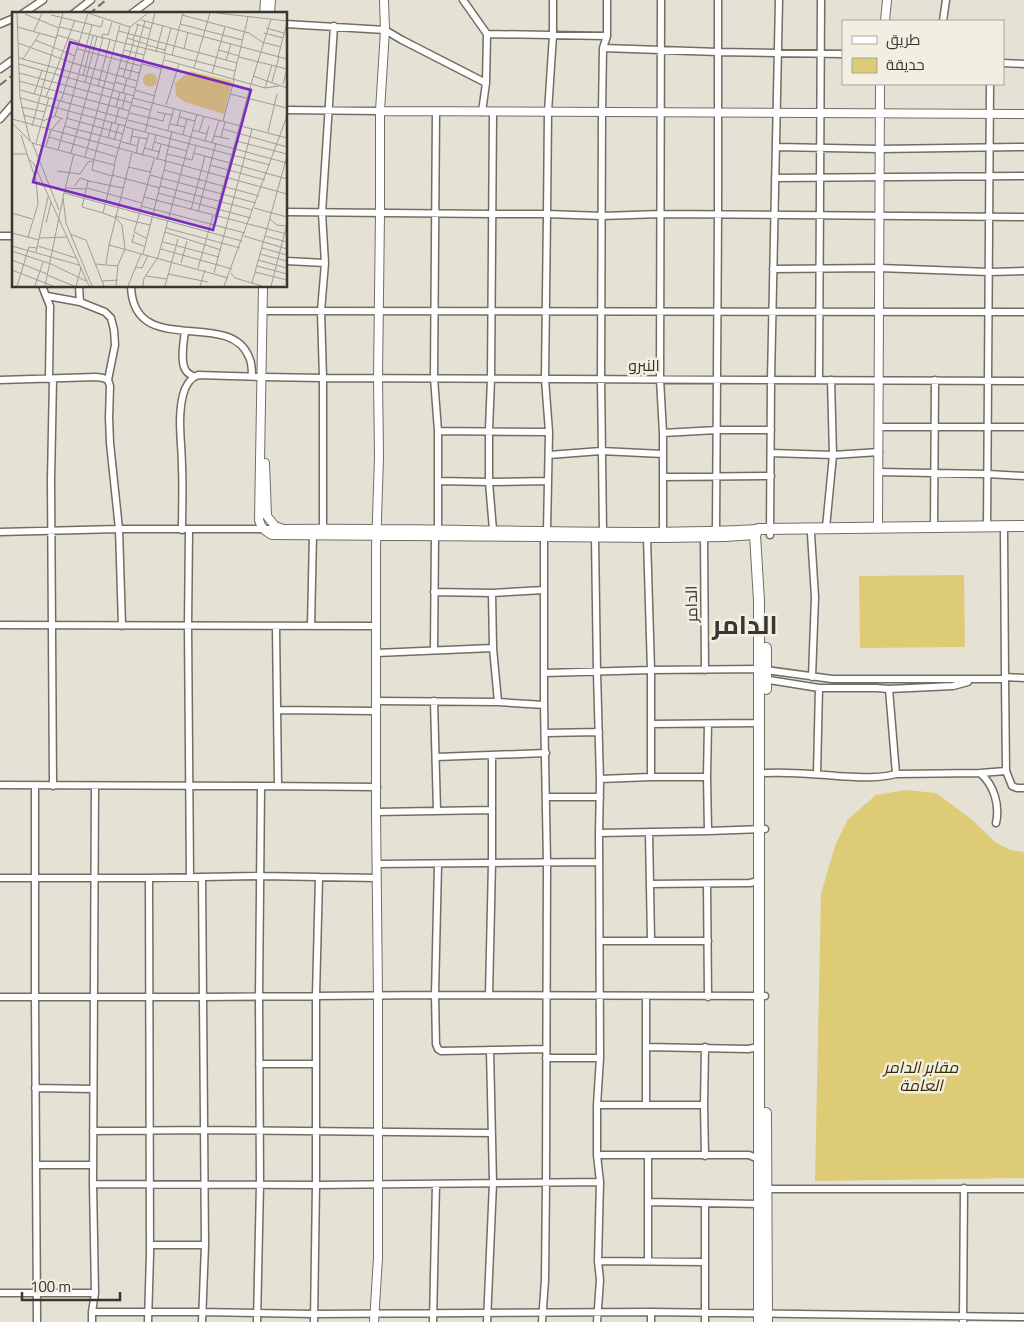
<svg xmlns="http://www.w3.org/2000/svg" width="1024" height="1322" font-family="Georgia,Cairo,serif">
<rect width="100%" height="100%" fill="#e5e2d5"/>
<path fill="#ddcb76" d="M964 575 965 647 860 648 859 576Z
M906 790 936 793 970 818 995 842 1010 850 1024 852V1178L815 1181 821 894 835 846 848 819 876 795Z"/>
<g fill="none" stroke-linecap="round" stroke-linejoin="round">
<defs>
<path id="minor" d="M463 0 487 34 486 83 482 112
M661 0 660 379 663 433V532
M22 14 43 0
M73 14 91 0
M131 14 150 0
M943 21 946 0
M0 24 14 18
M286 24 385 30 402 40 486 83
M487 34 607 36
M603 48 718 52 843 54
M1003 63 1024 64
M0 69 14 59
M286 110 380 111
M436 111 434 378 438 431V530
M0 119 14 103
M776 147 880 149 1024 147
M775 178 1024 176
M286 212 492 214H547L602 216 661 214 1024 217
M0 236H14
M286 261 325 263
M773 269 879 268 989 272 1024 271
M42 286 50 306 49 379
M79 286 80 302
M131 286C133 360 229 307 249 357 252 363 252 370 252 376
M47 296 80 302 105 312 111 318 114 330 115 345 108 380
M265 311 1024 312
M185 331C184 341 179 364 187 372 189 374 191 375 194 377
M264 377 323 378 1024 381
M0 380 96 377 103 378 108 380 110 386 109 418 110 443 119 529 122 626
M819 380 821 0
M879 427H1024
M438 431 549 432
M663 433 717 430H771
M771 453 833 455 879 452
M549 455 601 451 663 454
M878 472 988 474 1024 476
M663 477 771 476
M438 481 489 482 548 481
M934 527 935 380
M987 527 990 84
M826 528 833 455 831 380
M323 529V378L321 311 325 263 322 213 334 26
M182 530C182 509 183 489 182 468 182 444 177 419 183 395 185 387 190 378 198 375L262 377
M189 530 188 626 190 877
M493 530 489 482V430L491 379 493 112
M547 531 549 432 545 379 547 214 548 112 553 35V0
M603 531 601 379 602 112 603 48 607 36V0
M716 531 718 215V0
M0 532 119 529H281
M1004 532 1005 677
M811 534 815 597 812 677
M770 535 771 380 779 0
M595 538 597 672 600 782 599 833 600 1058 597 1105V1155L600 1182 598 1261 600 1280 597 1322
M647 538 651 670V777H707
M704 538 705 670
M434 592 492 593 544 590
M492 593 493 648 498 702
M0 625 376 626
M276 626 278 786
M311 626 313 535
M434 650 435 536
M376 653 493 648
M544 673 651 670 759 669 832 679H1005V677L1024 678
M763 679 819 688H876L889 689 896 774
M1005 679 1006 771 1012 786 1017 788H1024
M889 689 953 686 968 682
M376 701 498 702 544 705
M434 701 437 811
M277 710 376 711
M651 724 756 723 759 721
M708 724 707 777 708 831
M545 733 599 732
M436 757 546 753
M766 773C790 772 813 774 837 776 857 777 877 779 896 774L980 773 1006 771
M980 773C994 785 1000 805 996 823
M817 774 819 688
M600 779 651 777
M0 785 261 786 259 997 260 1184 257 1322
M35 786V997L37 1322
M53 786 51 480 53 379
M261 786 377 787
M546 797H600
M376 812 492 810
M649 832 651 940
M599 833 708 831 765 829
M377 864 599 862
M438 864 435 995 436 1044 438 1049 441 1051 546 1049
M0 878H149L261 876 377 878
M650 884 750 883 759 881
M707 884 708 997
M600 941H708
M489 995 492 863V755
M646 996V1105
M0 997H203L435 995 765 996
M646 1047 748 1049 759 1047
M705 1047 704 1105 705 1156
M546 1058H600
M259 1064H316
M35 1088 93 1089
M597 1105H704
M93 1131 203 1130 492 1133
M597 1155H749L756 1158 760 1161
M648 1156V1261
M36 1165H93
M93 1184 316 1185 600 1182
M766 1189H1024
M648 1202 758 1204
M150 1245H205
M598 1261 704 1262
M0 1293H95
M92 1312H201L314 1314 651 1312 1024 1317
M92 1322V1312L95 1293 93 1184 95 786
M148 1322 150 1254 149 878
M202 1322 205 1245 202 877
M314 1322 316 1185V995L319 877
M433 1322 436 1184
M487 1322 493 1183 490 1050
M542 1322 545 1280 546 1182 547 862 544 705V537
M651 1322V1312
M705 1322V1203
M963 1322 964 1188"/>
<path id="tertiary" d="M264 14 265 0
M270 14 271 0
M885 21 887 0
M380 111 1024 114
M263 286 259 520C261 528 265 531 272 535L663 538 725 537 755 535
M265 463 267 516 275 526 283 529C369 528 455 530 541 531 613 532 686 533 758 529
M878 527 880 84
M374 1322 378 1258V996L376 812V549L379 457 378 378 380 213V111L385 30 384 0"/>
<path id="primary" d="M766 648V689
M766 1113 767 1322
M759 1322V601L755 535 758 529 1024 526"/>
</defs>
<use href="#minor" stroke="#716e63" stroke-width="9"/>
<use href="#tertiary" stroke="#716e63" stroke-width="10"/>
<use href="#primary" stroke="#716e63" stroke-width="12"/>
<use href="#minor" stroke="#fff" stroke-width="6"/>
<use href="#tertiary" stroke="#fff" stroke-width="8"/>
<use href="#primary" stroke="#fff" stroke-width="10"/>
<path stroke="#716f67" stroke-width="2" stroke-dasharray="8 4" stroke-linecap="butt" d="M89 14 106 0
M0 85 14 74"/>
</g>
<g text-anchor="middle" stroke-width="5" stroke-linejoin="round" paint-order="stroke">
<g font-size="16" fill="#373631" stroke="#f2efe2">
<text x="644" y="371">النبرو</text>
<text transform="translate(691 604) rotate(-91)" y="6">الدامر</text>
</g>
<g font-size="16" font-style="italic" fill="#342b00" stroke="#f2efe2">
<text x="921" y="1073">مقابر الدامر<tspan x="921" dy="18">العامة</tspan></text>
</g>
<g font-size="26" font-weight="bold" fill="#373631" stroke="#f2efe2">
<text x="745" y="634">الدامر</text>
</g>
</g>
<g transform="translate(12 12)">
<rect width="275" height="275" fill="#e5e2d5"/>
<path d="M178 59 220 69 212 102 173 90 164 84 163 71ZM131 68a7 7 0 1 1 14 0a7 7 0 1 1-14 0Z" fill="#ddcb76"/>
<path fill="none" stroke="#9f9d93" stroke-width="1" d="M5 1 8 86 18 129M76 1 118 15 136 1M143 1 121 86 275 126M205 1 275 9M13 2 47 16M39 3 89 15 91 8M170 3 237 21 250 30 269 35M129 8 275 47M124 12 139 17M168 12 230 28M5 15 45 26M48 15 223 59M254 16 272 21M22 19 30 1M107 19 225 51M252 21 271 26M45 23 68 30M89 26 91 22 96 23 100 10M115 26 134 32M23 28 63 44M121 28 126 13M6 31 61 51 125 69M135 33 153 38M66 37 129 54M172 37 176 20M112 38 132 43M207 38 227 44M144 40 151 13M152 42 159 16M111 43 130 48M160 43 171 1M227 45 275 57M266 45 275 11M7 46 103 72M11 47 28 21M153 48 253 76 267 74M214 48 219 32M7 52 122 84M130 52 150 57M107 56 127 61M182 56 198 1M7 61 120 91M200 62 213 15M71 64 81 24M241 64 275 76M111 65 122 28M117 67 133 9M221 68 236 5M7 69 118 99M73 70 85 25M103 70 123 76M260 70 267 45M239 72 259 7M271 72 275 57M86 74 98 28M253 76 260 53M8 78 115 107M123 78 143 84M111 81 115 66M22 82 30 58M218 82 275 96M34 85 63 8M8 86 113 114M49 89 76 1M120 93 138 98M154 93 167 52M9 95 33 100M104 95 108 80M110 97 114 82M145 100 160 103M118 101 151 109 153 102M11 103 31 108M43 104 48 88M167 105 183 109M54 106 111 122M0 107 275 182M116 108 275 151M31 109 43 104 51 107M211 109 222 68M0 111 20 131 102 153 121 86M103 111 107 96M158 112 173 115M165 113 169 98M20 114 51 1M52 114 109 129M114 115 258 153M211 117 275 135M156 118 162 96M180 118 195 122M133 120 153 43M187 120 192 104M256 120 265 82M171 122 175 107M9 123 15 142M120 124 135 127M202 124 217 127M37 125 105 145M209 125 213 110M96 126 100 110M102 128 107 112M193 129 197 114M224 129 275 142M20 130 47 198M110 130 125 134M142 130 175 139M200 130 207 108M24 131 37 85M118 132 121 117M34 134 39 118 50 106M132 136 148 140M46 138 80 13M140 138 144 123M59 141 91 26M182 141 275 167M0 142H15L24 168 26 192 16 225M62 142 51 185 54 211 80 274M124 142 127 126M155 142 180 148 184 133M130 144 137 121M73 145 108 13M17 147 22 152 77 274M82 147 118 15M82 148 80 158 100 164M145 148 149 132M153 150 160 119M103 153 91 201 104 206 110 213 113 237 106 253 104 274M198 153 253 168M116 155 138 160M152 158 247 184M45 159 68 162 76 150 81 149M138 162 142 147M100 163 148 176M63 174 68 166 77 169M148 174 241 198M54 176 74 177M75 176 130 191M52 181 230 229M146 181 239 206M132 185 275 222M129 194 233 221M242 196 275 205M179 198 193 144M186 200 204 131M0 201 20 207M91 201 70 195 76 169 111 176M103 204 125 210 138 163 244 191M203 205 239 72M258 207 265 213 275 214M34 211 39 190M154 216 228 236M153 220 209 238M0 221 27 228M58 222 74 228 92 274M122 222 120 230 132 234M232 224 275 237M253 224 275 230M27 226 55 225M134 226 122 220 125 210 138 213M151 230 207 245M97 233 120 141M0 234 67 253M26 234 64 246M250 236 275 243M149 237 220 257M0 239 39 252 74 269M24 240 36 185M131 242 154 150M248 242 275 249M0 248 35 262M246 248 275 256M169 251 175 229M83 252 106 254M94 252 97 233 216 266M245 254 275 262M124 255 130 256 136 243M186 256 201 204M0 258 41 274M243 260 275 268M202 261 240 117M219 261 223 266 250 274M156 262 196 270M35 263 62 274M134 264 155 267M90 269 106 268M240 271 275 144M5 274 17 235 25 236M23 274 31 250M33 274 51 186M64 274 69 256M116 274 129 242M131 274 132 266 146 245 185 102M153 274 166 227M188 274 193 258M212 274 275 104M259 274 275 212"/>
<path fill="#7b2cbf" fill-opacity="0.15" stroke="#7b2cbf" stroke-width="2.5" d="M58 30 239 78 201 218 21 170Z"/>
<rect width="275" height="275" fill="none" stroke="#373631" stroke-width="2.5"/>
</g>
<rect x="842" y="20" width="162" height="65" fill="#f2efe2" stroke="#a7a59b"/>
<rect x="852" y="36" width="25" height="8" fill="#ffffff" stroke="#a7a59b"/>
<text x="886" y="45" font-size="15" fill="#373631">طريق</text>
<rect x="852" y="58" width="25" height="15" fill="#ddcb76" stroke="#a7a59b"/>
<text x="886" y="70" font-size="15" fill="#373631">حديقة</text>
<path d="M22 1292v8h98v-8" fill="none" stroke="#373631" stroke-width="2.5"/>
<text x="30" y="1292" font-size="15" fill="#373631" stroke="#f2efe2" stroke-width="4" paint-order="stroke">100 m</text>
</svg>
